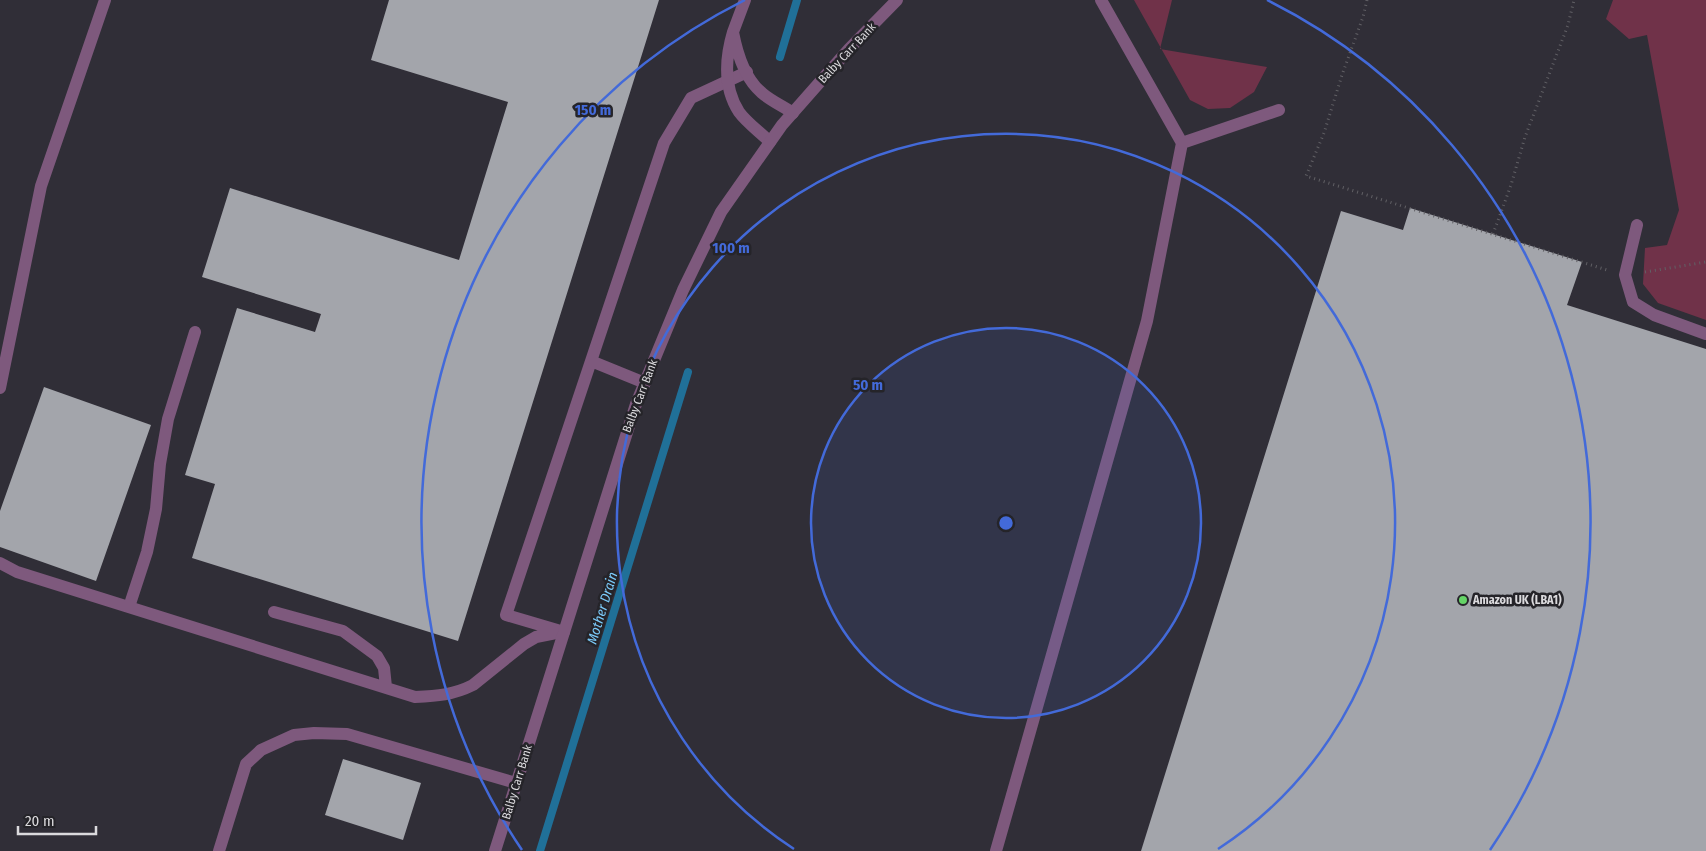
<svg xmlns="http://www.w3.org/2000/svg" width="1706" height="851" font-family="'Fira Sans Condensed',sans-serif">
<rect width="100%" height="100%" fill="#252429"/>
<path fill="#302e37" d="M0 0H1706V851H0Z"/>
<path fill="#703249" d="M1134 0H1172L1160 49 1267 67 1254 92 1230 108 1208 109 1190 100Z
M1613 0H1706V320L1658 303 1643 284 1645 248 1667 245 1679 210 1647 35 1629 39 1606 19Z"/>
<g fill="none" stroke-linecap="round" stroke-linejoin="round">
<path stroke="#207098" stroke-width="8" d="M780 57 797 0
M540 851 688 372"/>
</g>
<path fill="#a3a5ab" d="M389 0H659L458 641 192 558 215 484 185 475 237 308 315 332 321 314 202 277 230 188 459 260 508 102 371 60Z
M1410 208 1582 262 1567 305 1706 349V851H1141L1341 211 1403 230Z
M44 387 151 425 96 581 0 547V511Z
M343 759 421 783 403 840 325 815Z"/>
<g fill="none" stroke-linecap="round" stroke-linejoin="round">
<path stroke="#616065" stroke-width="3" stroke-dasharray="1 4" stroke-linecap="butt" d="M1367 0 1363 17 1342 75 1324 133 1306 176 1607 270
M1493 234 1511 185 1525 137 1568 25 1574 0
M1645 272 1706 262"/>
<path stroke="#7e597d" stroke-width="12" d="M1101 0 1182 143 1279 110
M1637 225 1625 275 1633 302 1654 315 1706 334
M591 361 645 383
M0 388 41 186 105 0
M0 563 17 572 415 697C437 696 453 695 473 685L524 644 536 637 561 632
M129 607 147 552 156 509 160 464 168 419 195 332
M274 612 343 631 377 656 384 668 386 687
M564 632 506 615 664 143 691 98 747 72
M219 851 246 764 261 750 294 735 314 733 347 734 516 783
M996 851 1147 321 1182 143"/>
<path stroke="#7e597d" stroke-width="12" d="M733 32 745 0
M770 142C760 132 747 123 739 112 723 87 725 59 733 32 737 53 745 79 762 93 771 101 783 106 793 113"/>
<path stroke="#7e597d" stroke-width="12" d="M495 851 636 404 683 290 721 212 782 125 849 49 897 0"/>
</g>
<circle cx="1006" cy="523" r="195" fill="#436ad9" fill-opacity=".12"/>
<g fill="none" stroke="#436ad9" stroke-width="2.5">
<circle cx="1006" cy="523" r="195"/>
<path d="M794 849A389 389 0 1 1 1218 849"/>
<path d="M522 850A584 584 0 0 1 745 0M1267 0A584 584 0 0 1 1490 850"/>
</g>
<circle fill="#65d467" stroke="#252429" stroke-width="2" cx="1463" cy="600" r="5"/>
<g text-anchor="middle" stroke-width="5" stroke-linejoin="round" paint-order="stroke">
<g font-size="12" fill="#dbdadd" stroke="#252429">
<text transform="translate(847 53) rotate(-47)" y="4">Balby Carr Bank</text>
<text transform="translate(640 396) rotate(-69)" y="4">Balby Carr Bank</text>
<text transform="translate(517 782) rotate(-73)" y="4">Balby Carr Bank</text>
</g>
<g font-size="12" font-weight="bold" fill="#dbdadd" stroke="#252429" text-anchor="start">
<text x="1473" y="604">Amazon UK (LBA1)</text>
</g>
<g font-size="14" font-style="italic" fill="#7ccbfa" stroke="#252429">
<text transform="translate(602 608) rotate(-73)" y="5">Mother Drain</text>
</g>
</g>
<circle cx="1006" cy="523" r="8" fill="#436ad9" stroke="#252429" stroke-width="2.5"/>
<g font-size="15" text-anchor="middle" font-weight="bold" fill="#436ad9" stroke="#252429" stroke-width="5" stroke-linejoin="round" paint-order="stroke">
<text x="593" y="115">150 m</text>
<text x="731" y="253">100 m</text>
<text x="868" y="390">50 m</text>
</g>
<path d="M18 826v8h78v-8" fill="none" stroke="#dbdadd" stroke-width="2.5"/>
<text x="25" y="826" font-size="15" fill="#dbdadd" stroke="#252429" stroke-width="4" paint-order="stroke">20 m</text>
</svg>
